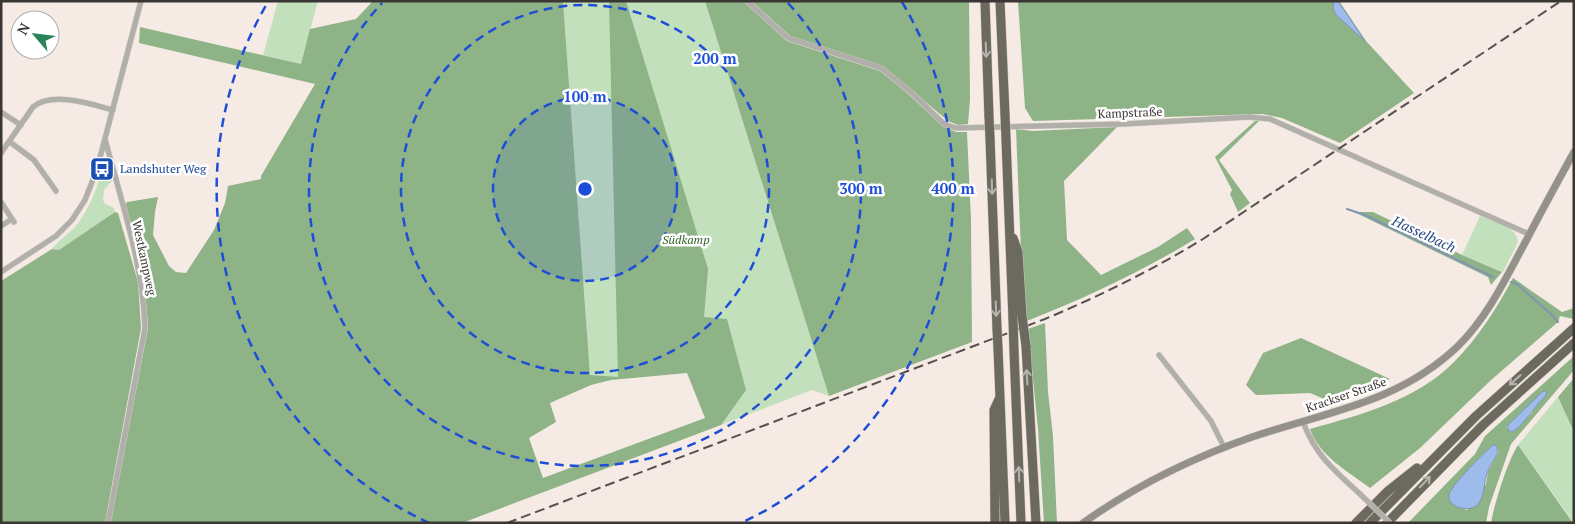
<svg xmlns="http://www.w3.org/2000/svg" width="1575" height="524" font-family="'PT Serif',serif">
<rect width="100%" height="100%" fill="#f6eae4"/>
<path fill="#c2e0bc" d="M278 1H318L301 64 263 55Z
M563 1H705L829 396 812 390 721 425 723 422 692 347 619 377H614L594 384V376H590Z
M108 162 112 181 104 190 103 200 105 204 114 208 115 212 59 250 52 249C58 241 68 234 75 227 88 211 95 193 101 174H103L105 164Z
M1480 216C1493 222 1517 226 1518 242L1503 272 1462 255Z
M1558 397 1574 432V523L1518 445Z"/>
<path fill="#8eb386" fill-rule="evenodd" d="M373 1H563L590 375 618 377 609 1H626L708 269 704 317 727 319 746 390 721 425 462 523H110L148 328 144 279 125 205 127 202 158 197 155 212 153 235 169 266 176 272 186 273 214 230 225 203 228 186 261 179V176L315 84 139 43 140 27 301 64 310 29 356 19ZM687 373 705 418 543 478 529 438 556 422 550 403 591 385 611 380Z
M705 1H743L787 41 880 71 906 92 943 126 956 132H967L971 220 972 342 829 396Z
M751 1H969L970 99 968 124 958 125 948 121 883 66 790 36Z
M1018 1H1339L1366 41 1414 93 1340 143 1282 118 1263 114 1033 121 1025 108Z
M1255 121H1259L1219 160 1250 203 1238 212 1230 194 1232 190 1215 157Z
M1117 127 1064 181 1067 240 1101 275 1158 247 1187 228 1195 239C1141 272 1085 298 1027 321L1022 276 1016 129 1033 131Z
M115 212 118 213 138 282 141 328 105 523H1V281L52 249 59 250Z
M1354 212H1373L1462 255 1502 272 1491 285 1488 277Z
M1513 278 1562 312 1574 308V319L1560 316 1558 322 1490 381 1420 448 1370 488C1349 472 1319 456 1310 429 1360 415 1417 400 1454 362 1478 338 1497 308 1513 278Z
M1045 323 1048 392 1053 436 1057 523H1044L1038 429 1028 329Z
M1301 338 1390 379 1355 393 1329 401 1310 393 1256 395 1246 385 1263 353Z
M1574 356V370L1511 444 1489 507 1486 523H1408L1475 454 1485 436ZM1538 403 1531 414 1512 432 1508 430 1507 427ZM1493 445 1498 449V453L1488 471 1486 484 1467 510 1462 508 1452 489 1481 456Z
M1574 378V432L1558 397Z
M1518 445 1573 523H1491C1494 505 1508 460 1518 445Z"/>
<path fill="#9ebceb" stroke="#8094b4" d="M1334 1H1338L1365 41 1336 15 1333 8Z
M1545 391 1547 393C1545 398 1540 401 1537 405 1529 415 1523 425 1512 432L1508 430V425L1542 392Z
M1493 445 1497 446C1499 457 1491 461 1488 471 1483 482 1486 494 1478 504 1471 513 1447 508 1449 495 1451 485 1485 452 1493 445Z"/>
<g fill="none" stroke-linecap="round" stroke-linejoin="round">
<path stroke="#8094b4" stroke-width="2" d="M1347 209 1365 215 1493 277
M1511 282 1517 284 1552 315 1558 322"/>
<defs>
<path id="street" d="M747 1 788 38 881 68 912 93 944 124 956 128 1124 124 1249 117 1270 119 1529 234
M1 112 21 125
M105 139C121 201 143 263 145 328L108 523
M10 142 34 160 56 191
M1 153 33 107C52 91 91 104 113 110
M1 202 14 222
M1 226 12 219
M1 272 56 236 72 220 85 200 97 169 141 1
M1159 355 1211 421 1224 447
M1303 422C1316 456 1334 470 1360 494"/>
<path id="secondary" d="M1083 523C1135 486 1192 458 1252 437 1326 412 1398 403 1457 347 1488 317 1507 276 1527 239 1542 210 1558 181 1574 152"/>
<path id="highway" d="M985 1 989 117
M1000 1 1005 115
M990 138 997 329
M1006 139 1013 319
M1013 238 1018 252 1022 316
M1026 346 1036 523
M998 348 1005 523
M1014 351 1021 523
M995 523 994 410 999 399
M1356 523 1388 491 1417 468
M1370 523 1476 416 1574 328
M1387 523 1483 425 1574 343"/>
</defs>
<use href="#street" stroke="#d0c6c1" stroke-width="6"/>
<use href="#secondary" stroke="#d0c6c1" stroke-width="8"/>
<use href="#highway" stroke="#d0c6c1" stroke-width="10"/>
<use href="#street" stroke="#b1afaa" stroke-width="5"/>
<use href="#secondary" stroke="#93918a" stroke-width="7"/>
<use href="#highway" stroke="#6c695f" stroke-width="9"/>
<path stroke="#57514e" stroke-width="2" stroke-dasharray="10 5" stroke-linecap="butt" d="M507 523 1045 319C1100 296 1152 270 1203 239L1561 1"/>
<defs>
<path id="street-bridge" d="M1360 494 1390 523"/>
<path id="highway-bridge" d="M1005 115 1006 139
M989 117 990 138
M1022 316 1026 346
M1013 319 1014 351
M997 329 998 348"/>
</defs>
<use href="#street-bridge" stroke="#d0c6c1" stroke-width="6" stroke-linecap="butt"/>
<use href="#highway-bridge" stroke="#d0c6c1" stroke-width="10" stroke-linecap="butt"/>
<use href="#street-bridge" stroke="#b1afaa" stroke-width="5"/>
<use href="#highway-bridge" stroke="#6c695f" stroke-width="9"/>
</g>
<defs><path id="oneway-shaft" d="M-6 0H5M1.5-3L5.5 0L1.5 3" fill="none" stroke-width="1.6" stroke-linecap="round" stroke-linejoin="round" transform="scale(1.25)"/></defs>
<g stroke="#b6b4af">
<use href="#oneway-shaft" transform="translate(986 50) rotate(88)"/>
<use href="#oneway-shaft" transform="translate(992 187) rotate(88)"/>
<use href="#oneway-shaft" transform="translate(996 309) rotate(88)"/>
<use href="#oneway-shaft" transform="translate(1027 377) rotate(-93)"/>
<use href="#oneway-shaft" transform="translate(1515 380) rotate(138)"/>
<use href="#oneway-shaft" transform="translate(1019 474) rotate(-92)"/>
<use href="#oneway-shaft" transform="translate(1425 482) rotate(-46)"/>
</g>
<circle cx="585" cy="189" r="92" fill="#1d4ed8" fill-opacity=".12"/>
<g fill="none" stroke="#1d4ed8" stroke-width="2.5" stroke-dasharray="9 6">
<circle cx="585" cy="189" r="92"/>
<circle cx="585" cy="189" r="184"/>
<path d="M788 3A276 276 0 1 1 382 3"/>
<path d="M429 523A368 368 0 0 1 268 2M902 2A368 368 0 0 1 741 523"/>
</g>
<defs>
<symbol id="bus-square" viewBox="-11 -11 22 22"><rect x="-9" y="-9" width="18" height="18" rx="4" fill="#1a4fb4" stroke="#fff"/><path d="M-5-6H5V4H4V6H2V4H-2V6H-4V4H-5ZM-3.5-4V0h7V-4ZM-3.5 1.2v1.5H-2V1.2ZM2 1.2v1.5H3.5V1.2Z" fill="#fff"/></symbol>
</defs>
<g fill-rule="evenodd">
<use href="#bus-square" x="88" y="155" width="28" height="28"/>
</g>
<g text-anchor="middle" stroke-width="5" stroke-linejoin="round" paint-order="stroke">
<g font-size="12" fill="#3a3633" stroke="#fff">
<text transform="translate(1130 113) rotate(-2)" y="4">Kampstraße</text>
<text transform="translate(144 258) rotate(78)" y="4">Westkampweg</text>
<text transform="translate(1346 395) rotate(-19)" y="4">Krackser Straße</text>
</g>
<g font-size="12" fill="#164399" stroke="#fff" text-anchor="start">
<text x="120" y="173">Landshuter Weg</text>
</g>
<g font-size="12" font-style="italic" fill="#326327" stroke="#fff">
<text x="686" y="244">Südkamp</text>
</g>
<g font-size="14" font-style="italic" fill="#264983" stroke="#fff">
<text transform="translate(1424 234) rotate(25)" y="5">Hasselbach</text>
</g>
</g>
<circle cx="585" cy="189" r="8" fill="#1d4ed8" stroke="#fff" stroke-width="2.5"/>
<g font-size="15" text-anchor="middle" font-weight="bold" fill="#1d4ed8" stroke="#fff" stroke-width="5" stroke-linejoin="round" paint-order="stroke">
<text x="715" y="64">200 m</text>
<text x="585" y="102">100 m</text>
<text x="861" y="194">300 m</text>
<text x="953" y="194">400 m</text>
</g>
<rect width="1575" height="524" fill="none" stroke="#3a3633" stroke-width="5"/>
<g transform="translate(35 35) rotate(298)"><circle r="24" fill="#ffffff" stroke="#b0afad"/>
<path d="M0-4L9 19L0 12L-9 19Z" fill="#2a845a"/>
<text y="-8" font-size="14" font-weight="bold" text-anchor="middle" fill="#3a3633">N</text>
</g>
</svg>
